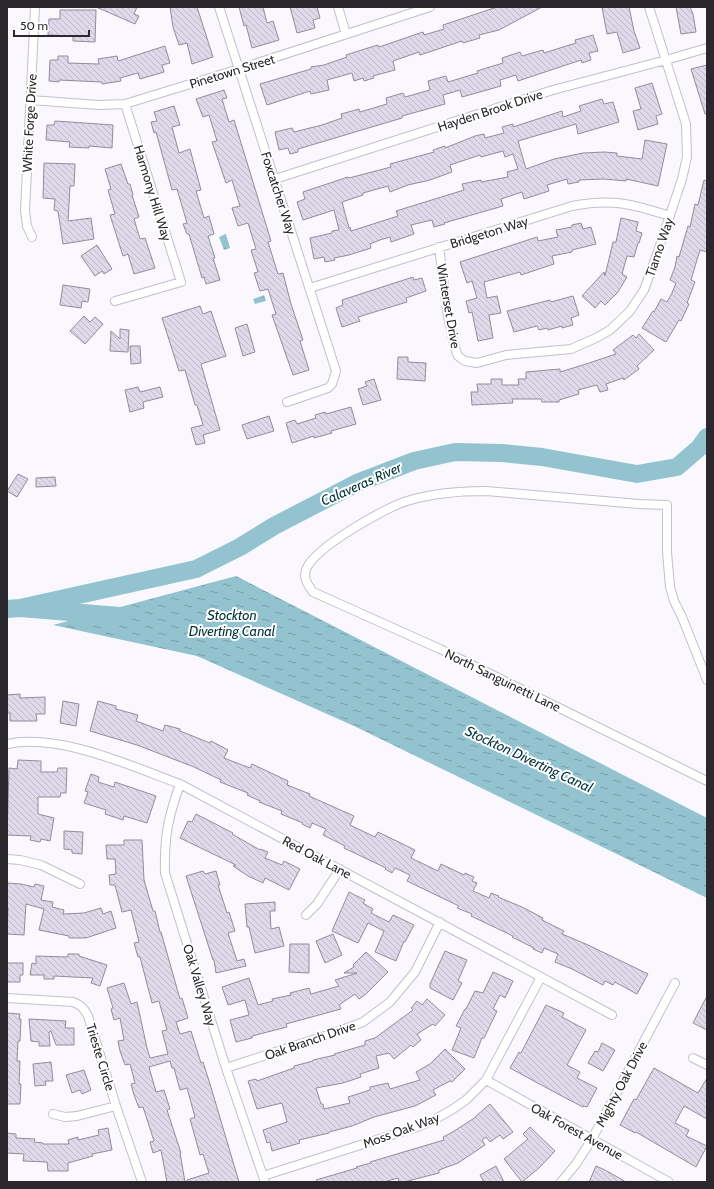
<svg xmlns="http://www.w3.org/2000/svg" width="714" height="1189" font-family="Cabin,sans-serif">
<defs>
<pattern id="water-ripples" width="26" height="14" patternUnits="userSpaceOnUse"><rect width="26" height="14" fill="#92c3ce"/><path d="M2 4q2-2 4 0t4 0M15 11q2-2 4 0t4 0" fill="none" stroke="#779ea8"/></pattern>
<pattern id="building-back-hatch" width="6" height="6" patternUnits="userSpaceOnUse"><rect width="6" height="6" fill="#dfd9e9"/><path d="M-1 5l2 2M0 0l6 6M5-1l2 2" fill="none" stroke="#c0bac8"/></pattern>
</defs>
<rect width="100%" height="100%" fill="#faf8fe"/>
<path fill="url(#water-ripples)" d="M226 234 230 248 224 250 219 237Z
M264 295 266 301 255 304 253 299Z
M236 576 707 818V898L354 726 197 656 53 625Z"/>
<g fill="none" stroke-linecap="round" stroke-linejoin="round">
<path stroke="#92c3ce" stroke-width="18" d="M20 608 196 569 240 547 274 526 357 483 414 461 455 452 502 453 542 457 637 474 677 467 699 448 707 437
M7 609 20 608 120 616"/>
</g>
<path fill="url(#building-back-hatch)" stroke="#918c9b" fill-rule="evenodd" d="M96 7H137L134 14 139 16 135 24Z
M170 7H197L213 57 192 64 187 43 179 45 173 27Z
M239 7H263L267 23 273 21 279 40 252 48 246 25 244 26Z
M290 7H317L320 18 313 20 315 28 297 33Z
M497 7H542L499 30 479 35 480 38 463 43 462 41 420 55 419 52 393 61 395 70 373 76 374 78 364 81 363 78 354 81 352 73 327 80 329 90 311 94 310 91 267 105 260 84 311 69V67L324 65 347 57 346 55 368 48 378 45 379 47 423 32 424 35 444 29 443 25Z
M602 7H629L634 31 640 48 623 53 617 32 607 34Z
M676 7H690L693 14 696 32 681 34Z
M60 10H96L95 42 73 41V36L48 35 49 19H60Z
M593 35 598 51 589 53 591 60 582 63 581 60 518 81 516 75 500 80 501 86 462 97 460 90 443 95 445 104 402 116V118L298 149V152L290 154 288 148 279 150 275 132 292 128 294 132 322 125 342 118 341 114 359 109 360 112 387 104 386 98 403 93 405 97 430 90 428 81 446 76 448 82 478 73 477 71 503 63 502 58 520 52 522 56 543 50 544 53 576 43 575 40Z
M165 46 170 63 162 65 164 72 140 79 138 73 120 78 121 81 102 84V82L59 80V82L49 81 50 60H58V56H68V63L99 64 98 59 117 56 118 61Z
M707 65V114H705L691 69Z
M652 83 662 114 656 116 658 124 638 130 633 111 641 109 635 88Z
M224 90 227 98 222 99 229 122 234 120 271 241 268 242 278 274 283 273 291 304 303 340 300 341 309 370 293 375 272 315 276 314 268 289 260 291 254 273 258 272 251 250 256 249 248 223 238 226 232 208 240 206 232 180 226 183 212 142 217 141 209 115 203 117 196 99Z
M602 99 604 104 613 102 619 122 578 134 576 124 518 141 526 169 554 159 583 153 604 152 617 153V156L642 159 645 140 667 144 658 186 626 179V181L604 179 579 180V182L568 184 567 179 547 185 549 191 524 199 522 192 501 199 503 206 444 223 445 224 434 227 432 220 411 225 414 234 391 242 390 237 380 240 370 244 371 248 349 255 334 258 335 260 325 262 324 257 314 259 310 238 332 233V231L339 230 334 210 303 220 297 202 305 199 303 192 348 177 349 178 391 167 390 164 434 152 433 150 445 146V148L475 136 484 134 485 138 504 133 502 127 513 124V127L562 111 563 117 581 111 579 106ZM503 151 505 157 513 154 518 169 507 172 508 177 481 182V180L462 184 464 190 396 211 398 216 351 231 350 227 349 228 342 202 363 195V193L388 186 390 192 408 185 430 180 452 172 450 165 480 155 481 157Z
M174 106 180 125 172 127 179 153 190 149 201 190 196 191 204 218 209 216 214 234 208 236 215 258H213L220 280 206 284 204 277 202 278 189 234H187L183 224 187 223 177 189 172 190 156 132 154 133 151 122 157 121 154 112Z
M55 121 113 125 112 148 89 146V148L69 147 70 142 46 140 47 125H54Z
M44 163 75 164 74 186H70L68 221 91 218 94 239 63 244 58 211 54 210 55 199 43 198Z
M121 164 128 184H130L133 195H132L139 217 134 219 140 239 145 238 155 268 134 274 128 254 123 256 110 215 115 214 108 190 111 189 105 169Z
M704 180 707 181V252L700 250 691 280 695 282 687 303 689 304 681 321 679 320 666 342 642 328 653 311 654 312 661 299 667 302 672 293 676 283 670 280 675 267 677 256 679 257 688 226 690 227 695 204 698 205Z
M621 218 638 222 636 231 642 233 639 243H638L634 257 627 256 622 274 627 277 618 292 605 305 601 301 595 308 582 296 604 272 605 276 613 242H616Z
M581 223 583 229 591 227 596 244 572 250V252L552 256 554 264 521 275 520 272 484 282 487 298 497 296 501 313 489 315 493 338 478 341 472 312 469 313 466 301 477 298 472 281 467 283 460 262 537 237 538 241 558 237 556 230 572 227V225Z
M97 245 112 269 104 274 102 271 95 276 81 256Z
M413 277 414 280 422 278 426 291 406 298 407 302 358 317 360 321 342 327 336 308 343 305 342 300Z
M63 285 90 289 88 302 82 301 81 308 60 305Z
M573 296 579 315 571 318 573 325 562 328V326L548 330 547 328 539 330 537 326 514 332 507 311 550 300 551 302Z
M200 306 203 314 211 311 226 356 201 364 220 430 203 435 205 443 196 445 191 428 203 425 197 405H195L185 370 179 371 162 318Z
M84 316 90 322 95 317 103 324 85 344 70 331Z
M247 324 255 352 243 356 235 328Z
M120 329 129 330 128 352 110 351 111 331 120 339Z
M639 334 654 350 637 366 639 369 624 380 623 378 606 384 608 390 600 392 597 385 593 386 578 390 579 394 559 400V402H542L541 399H512L513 403 472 405 471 392H478L477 384H491V379H502V385H519L518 379H526V372L560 369V372L586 364 616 354 613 350 633 335 636 338Z
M130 346H140L141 363 131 364Z
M398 357H408V362L426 363 425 381 397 379Z
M374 379 381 400 363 405 358 389 367 386 365 382Z
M138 387 140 392 160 387 163 397 143 402 144 408 130 412 125 390Z
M351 407 356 424 331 431 332 433 314 438V436L292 443 286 423 295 420 297 424 316 418 315 415 325 412 326 414Z
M269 416 274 431 247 439 242 425Z
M18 474 28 479 17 497 7 491Z
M55 477 56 486 36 487V478Z
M20 694V698L45 697V714H36L37 721H10V713H7V695Z
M63 701 79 704 76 726 60 723Z
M98 701 116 706V709L138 715 136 721 163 731 165 725 180 729V731L210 743 211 741 228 750 224 758 250 768 252 764 288 781 287 785 310 794 309 796 354 816 350 825 375 837 378 832 415 850 411 858 438 871 441 864 464 875 465 873 474 877 472 881 477 883 473 891 489 898 491 893 499 896 498 897 522 907 543 918 542 920 564 931 562 934 588 945 648 974 637 994 615 982 613 985 605 981 603 985 572 969 555 962 558 954 544 948 542 953 533 949 534 948 512 937 513 936 471 916 472 914 457 908 459 906 407 881 410 875 395 868 392 873 385 869 386 868 344 848 345 846 323 835 326 829 312 823 310 828 302 824 303 823 281 814 282 811 259 802 260 801 247 795 248 793 220 782 221 780 194 767 137 745 90 731Z
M18 760 41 761V772H57L58 768H67L66 793H61L60 797H38V814L54 818 50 841 41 839 40 842 30 840 31 836 7 835 9 768 17 769Z
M91 774 99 777 98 782 114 787 115 782 156 796 147 823 124 816 123 820 105 814 106 810 84 803 88 792 85 791Z
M196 814 233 833 232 834 260 850V849L268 852 265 858 282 865 284 861 300 869 289 890 265 878 263 883 248 876 233 866 236 865 180 838 188 821 192 822Z
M64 831 83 832 82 854 72 853V850L64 849Z
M124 840H142L144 880 153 911H155L160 932H161L180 999 182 998 188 1018 176 1022 180 1034 191 1031 201 1063 203 1062 210 1084 239 1182H187V1180L209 1173 203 1154 200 1155 190 1119 195 1117 187 1088 180 1090 174 1068H172L170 1061 149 1067 156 1092 164 1090 170 1109 167 1110 181 1153H180L185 1182H167L161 1150 153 1153 150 1142 154 1141 143 1107 139 1108 134 1095 131 1084 135 1083 130 1064 125 1065 120 1051 118 1041 124 1040 120 1018 114 1020 111 1009 113 1008 107 988 124 983 131 1004 137 1002 147 1048 150 1058 168 1054 162 1031 167 1030 159 1001 152 1003 140 957H138L134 943 139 942 131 910 122 912 115 885H110L109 875 116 874 115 859H107L106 845H124Z
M203 871 205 874 216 871 220 885H218L227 913 229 912 235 931 228 933 237 961 244 959 246 966 216 973 214 960H213L186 876Z
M7 883 21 884 34 887 35 884 44 886 41 900 53 902 52 907 64 910 63 914 84 913 101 908 103 914 111 911 116 928 86 938H69V936L39 930 44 909 26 904 24 935 7 934 8 908H7Z
M349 892 365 900 363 903 373 909 371 913 389 922 393 915 414 925 405 942 404 941 396 961 375 952 384 931 368 923 358 943 332 931Z
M275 902V911H270L271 929 279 927 284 946 255 953 249 927H247L245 904Z
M333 934 342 955 325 963 316 941Z
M290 944H309V973L289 972Z
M445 951 467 960 458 981 462 983 453 1000 430 988V984Z
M366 952 388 972 366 994 359 999 355 994 339 1005 341 1009 286 1024 287 1027 252 1036V1038L236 1042 230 1020 249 1015 245 1000 228 1005 222 987 249 978 258 1005 273 1001 272 999 291 995 290 993 309 988 311 994 339 986 335 980 357 973H344L354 967 353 965Z
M68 954H79V956L107 965 100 986 91 983 93 978 54 976V979H44V975H30L32 963 36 964V956L68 957Z
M7 963H23V975H20V982H7Z
M493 972 513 981 505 998 500 995 493 1009 497 1011 484 1038H482L474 1058 452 1050 461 1028 456 1026 465 1009H466L475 991 483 993Z
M707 996V1030L693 1023Z
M427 999 445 1015 435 1026 433 1024 417 1034 421 1040 413 1047 411 1045 394 1059 389 1053 376 1056 379 1068 360 1074 361 1077 343 1083 316 1088 321 1104H323L324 1109 350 1103 348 1097 370 1090V1087L388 1083 390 1089 420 1080 416 1072 430 1064 445 1049 465 1069 452 1082 450 1081 433 1090 436 1095 415 1106 374 1117 352 1126 329 1132V1133L299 1140 300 1143 272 1151 270 1142 267 1143 263 1130 287 1122 282 1103 257 1109 248 1081 256 1079 257 1081 294 1068V1066L313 1061V1060L335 1055 334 1054 365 1045V1041L375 1038 413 1010 411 1008 417 1001 422 1005Z
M546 1005 564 1013 562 1017 586 1030 567 1065 580 1072 577 1078 597 1088 587 1107 584 1106 583 1107 558 1094 510 1068 519 1052 521 1053Z
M7 1013 20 1014 19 1019H21L20 1041H18L17 1061H20L19 1084H21L20 1104H7Z
M29 1019 66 1021 65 1028H74V1045H56L51 1031 49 1032 50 1046H39V1042L31 1041Z
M602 1043 615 1050 603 1071 588 1063 595 1051 598 1052Z
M51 1062 53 1081H45L46 1085 35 1086 33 1064Z
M654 1068 698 1093 707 1078V1119L684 1106 675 1123 689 1130 686 1136 707 1146 696 1167 636 1132 635 1133 620 1125 634 1099 636 1100Z
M84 1070 91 1090 82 1094 80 1090 72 1093 66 1075Z
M490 1104 513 1132 503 1139 500 1135 490 1142 486 1137 482 1140 485 1145 458 1163 439 1170V1173L404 1182H399L398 1178 384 1182H317L316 1180 357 1168 356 1167 371 1163 370 1162 444 1140 443 1137 451 1133 476 1117V1116Z
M530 1127 555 1151 539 1168 522 1182 504 1159 528 1139 523 1134Z
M108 1128 112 1150 92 1154 93 1156 68 1163V1171H48L47 1162 23 1161 24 1154 7 1153V1133L16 1134V1138L35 1139 34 1142 43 1143V1144H69L68 1140 78 1137V1140L99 1135 98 1130Z
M496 1166 504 1182H484L480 1175Z
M596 1166 605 1170 626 1182H589Z"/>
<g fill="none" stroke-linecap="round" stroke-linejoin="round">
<defs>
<path id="minor" d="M219 7 336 371 332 384 328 388 287 402
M338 7 346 34
M30 100 99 105 125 104 239 69 430 7
M275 179 553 90 666 60 707 48
M32 237 27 226 25 211 35 7
M439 247 448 317 455 348 458 356 465 361 477 363 506 355 571 349 596 338 610 330 630 311 644 290 656 257 682 179 687 157 686 124 649 7
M310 288 572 206C612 198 632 204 670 216
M115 301 181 282 125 104
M707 680 682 617 674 601 670 587 667 552V505L639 504 486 491C459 491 433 493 407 501 386 507 312 549 306 570 303 579 308 585 313 592L440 649 707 781
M7 744C60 733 131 766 180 784L612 1015
M180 784C168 818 164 837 165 873L226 1068 265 1182
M7 859 20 860 41 865 80 884
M306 915 317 904 340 869
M7 998 73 1002C81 1005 84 1008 88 1016L116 1106 142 1182
M693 1058 707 1065
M226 1068 334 1033 363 1022 390 1002 415 972 440 922
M486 1080 669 1182
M53 1114 65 1117 77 1116 116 1106
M263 1176 420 1126 434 1120 453 1109 466 1100 486 1080 541 977
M561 1182 576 1164 592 1139 675 983"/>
</defs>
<use href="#minor" stroke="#c4bece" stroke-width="10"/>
<use href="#minor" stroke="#fff" stroke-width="8"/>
</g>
<g text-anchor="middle" stroke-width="4" stroke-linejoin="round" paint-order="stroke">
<g font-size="13" fill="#2a272d" stroke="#fff">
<text transform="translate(232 71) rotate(-17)" y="5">Pinetown Street</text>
<text transform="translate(490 110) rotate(-18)" y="5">Hayden Brook Drive</text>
<text transform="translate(29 123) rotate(-87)" y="5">White Forge Drive</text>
<text transform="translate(153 193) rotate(73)" y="5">Harmony Hill Way</text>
<text transform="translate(279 193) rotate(72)" y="5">Foxcatcher Way</text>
<text transform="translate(489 232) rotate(-17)" y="5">Bridgeton Way</text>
<text transform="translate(659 247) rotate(-71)" y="5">Tiamo Way</text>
<text transform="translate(449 306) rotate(80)" y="5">Winterset Drive</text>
<text transform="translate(503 680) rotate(26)" y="5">North Sanguinetti Lane</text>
<text transform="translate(317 857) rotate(28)" y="5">Red Oak Lane</text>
<text transform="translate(200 985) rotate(73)" y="5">Oak Valley Way</text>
<text transform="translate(310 1040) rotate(-19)" y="5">Oak Branch Drive</text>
<text transform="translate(101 1057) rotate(73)" y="5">Trieste Circle</text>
<text transform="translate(621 1084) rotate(-62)" y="5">Mighty Oak Drive</text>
<text transform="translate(401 1130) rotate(-20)" y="5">Moss Oak Way</text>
<text transform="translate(577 1131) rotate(29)" y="5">Oak Forest Avenue</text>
</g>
<g font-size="14" font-style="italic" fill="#02333b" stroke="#fff">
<text transform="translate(361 484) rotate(-24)" y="5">Calaveras River</text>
<text x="232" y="620">Stockton<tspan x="232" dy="16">Diverting Canal</tspan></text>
<text transform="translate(529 759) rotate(25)" y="5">Stockton Diverting Canal</text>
</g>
</g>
<rect width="714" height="1189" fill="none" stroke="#2a272d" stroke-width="16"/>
<path d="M14 30v6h75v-6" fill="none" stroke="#2a272d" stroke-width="2"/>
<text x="20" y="30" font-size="12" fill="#2a272d" stroke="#ffffff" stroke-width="3" paint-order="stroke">50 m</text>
</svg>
